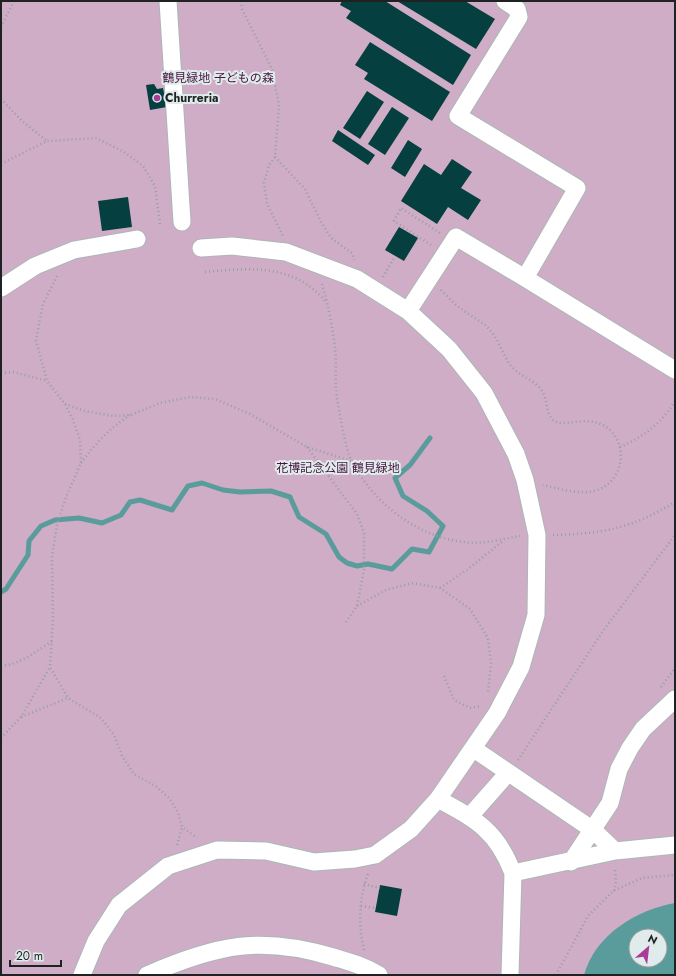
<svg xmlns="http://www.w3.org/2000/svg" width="676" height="976" font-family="Jost,'Noto Sans JP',sans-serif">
<rect width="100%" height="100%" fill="#e0ebeb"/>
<path fill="#cfadc6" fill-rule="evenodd" d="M1 1H675V975H1ZM636 936H660V960H636Z"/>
<path fill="#599c9b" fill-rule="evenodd" d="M675 903V975H584C595 935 636 910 675 903ZM636 936H660V960H636Z"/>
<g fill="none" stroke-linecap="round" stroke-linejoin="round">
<path stroke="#599c9b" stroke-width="5" d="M1 592 6 589 28 555 29 541 41 526 55 520 79 518 102 523 121 515 130 502 140 500 172 510 188 486 202 483 223 490 240 492 271 491 290 497 299 517 326 534 339 557 347 563 357 566 368 564 392 569 412 549 429 552 443 526 427 511 403 496 395 478 410 465 430 438"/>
</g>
<path fill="#053f3f" d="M342 1H385L471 55 453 85 346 18 351 11 340 5Z
M397 1H465L495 19 476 49Z
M370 42 450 92 432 121 364 79 368 73 355 65Z
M154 84 157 89 163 88 167 107 150 110 146 85Z
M367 91 384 102 360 139 343 128Z
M392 107 409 118 385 155 368 144Z
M338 130 375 155 368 165 332 141Z
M408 140 422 149 405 177 391 168Z
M452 159 472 172 461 188 481 200 468 220 448 207 437 224 401 201 424 164 441 175Z
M128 197 132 227 102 231 98 201Z
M399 227 418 238 404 261 385 250Z
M380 885 402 889 397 916 375 912Z"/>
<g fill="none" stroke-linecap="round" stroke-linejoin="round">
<defs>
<path id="street" d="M168 1 182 222
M505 1 517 9 519 17 458 116 577 188 525 278 675 370
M1 288 35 266 74 250 137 239
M408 311 456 237 525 278
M474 749 593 830 615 851
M438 799C477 820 497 831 513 873
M470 816 508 773
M571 862 610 803 619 769 630 748 643 729 675 699
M82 975 96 941 119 905 168 866 217 850 266 851 314 862 355 859 375 855 411 829 438 799 497 713 521 667 536 615 537 535 525 480 516 454 484 393 449 349 408 311 357 279 286 252 232 246 201 248
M147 975C216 945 260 935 333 957 349 962 365 966 379 975
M510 975 513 873 615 851 675 845"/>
</defs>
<use href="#street" stroke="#acb7b6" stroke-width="19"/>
<path stroke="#979f9f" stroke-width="2.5" stroke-dasharray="1 3" stroke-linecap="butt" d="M241 1 242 9 272 69 279 105 275 157 269 165 264 183 267 204 283 236
M1 27 14 1
M1 99 23 122 47 141
M275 157 305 189 321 222 331 238 352 253 354 260
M1 164 47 141 96 138 124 152 143 166 155 186 160 224
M431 245 394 221 401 208 440 233
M205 272C250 268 294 263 326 302
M57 276 43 304 36 340 47 381 65 404 73 420 80 440 81 463 66 497 57 525 52 556 53 619 50 667 68 698
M383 277 395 256
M322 284C328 304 333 328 335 349 337 362 335 376 336 389 337 403 346 451 352 462 375 504 416 536 463 542 482 545 502 539 520 536
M441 290C448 297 455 305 463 310 472 317 483 322 490 330 500 341 503 358 514 369 523 377 535 381 542 391 548 399 545 410 552 419 562 431 589 410 611 431 630 451 620 485 594 491 578 495 558 488 543 485
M1 373 14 372 47 381
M65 404 85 411 113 416 131 415 160 403 190 397 215 399 250 414 307 447 351 461
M307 447 357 514 364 533V570L357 606 346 622
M620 447C643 437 662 423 675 401
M81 463C95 444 110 428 130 415
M553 535C602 534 633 528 675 502
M440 588 468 569 503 541
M357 606 386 590 413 583 440 588 470 609 488 638 491 663 488 692
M1 666C19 665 37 651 52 641
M444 676 454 700 470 708 481 706
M661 687 675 668
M21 717 68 698 101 718 114 735 122 756 134 774 157 787 169 798 178 812 182 827 197 838
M1 738 21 717 50 667
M518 760 603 631 675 535
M177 845 182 827
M364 884 380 888
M614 891 616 882 615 868
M361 906 376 908
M364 950C358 925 359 898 368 874
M556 975 588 916 613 891 642 878 675 875"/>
<use href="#street" stroke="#fff" stroke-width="17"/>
</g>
<circle fill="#ac3b98" stroke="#e0ebeb" stroke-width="1.5" cx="157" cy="98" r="4"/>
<g text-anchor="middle" stroke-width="4" stroke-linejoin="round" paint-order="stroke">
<g font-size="12" fill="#46123d" stroke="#e0ebeb">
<text x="218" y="82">鶴見緑地 子どもの森</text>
<text x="338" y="472">花博記念公園 鶴見緑地</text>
</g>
<g font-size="12" font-weight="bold" fill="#1e2222" stroke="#e0ebeb" text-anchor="start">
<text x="165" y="102">Churreria</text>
</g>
</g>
<rect width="676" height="976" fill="none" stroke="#1e2222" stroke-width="4"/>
<g transform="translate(648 948) rotate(28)"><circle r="19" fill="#e0ebeb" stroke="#929b9b"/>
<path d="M0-3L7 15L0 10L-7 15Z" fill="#ac3b98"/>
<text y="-6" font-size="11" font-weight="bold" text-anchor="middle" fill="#1e2222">N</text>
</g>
<path d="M10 960v6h51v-6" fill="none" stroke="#1e2222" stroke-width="2"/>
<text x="16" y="960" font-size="12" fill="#1e2222" stroke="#e0ebeb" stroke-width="3" paint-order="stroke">20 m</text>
</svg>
